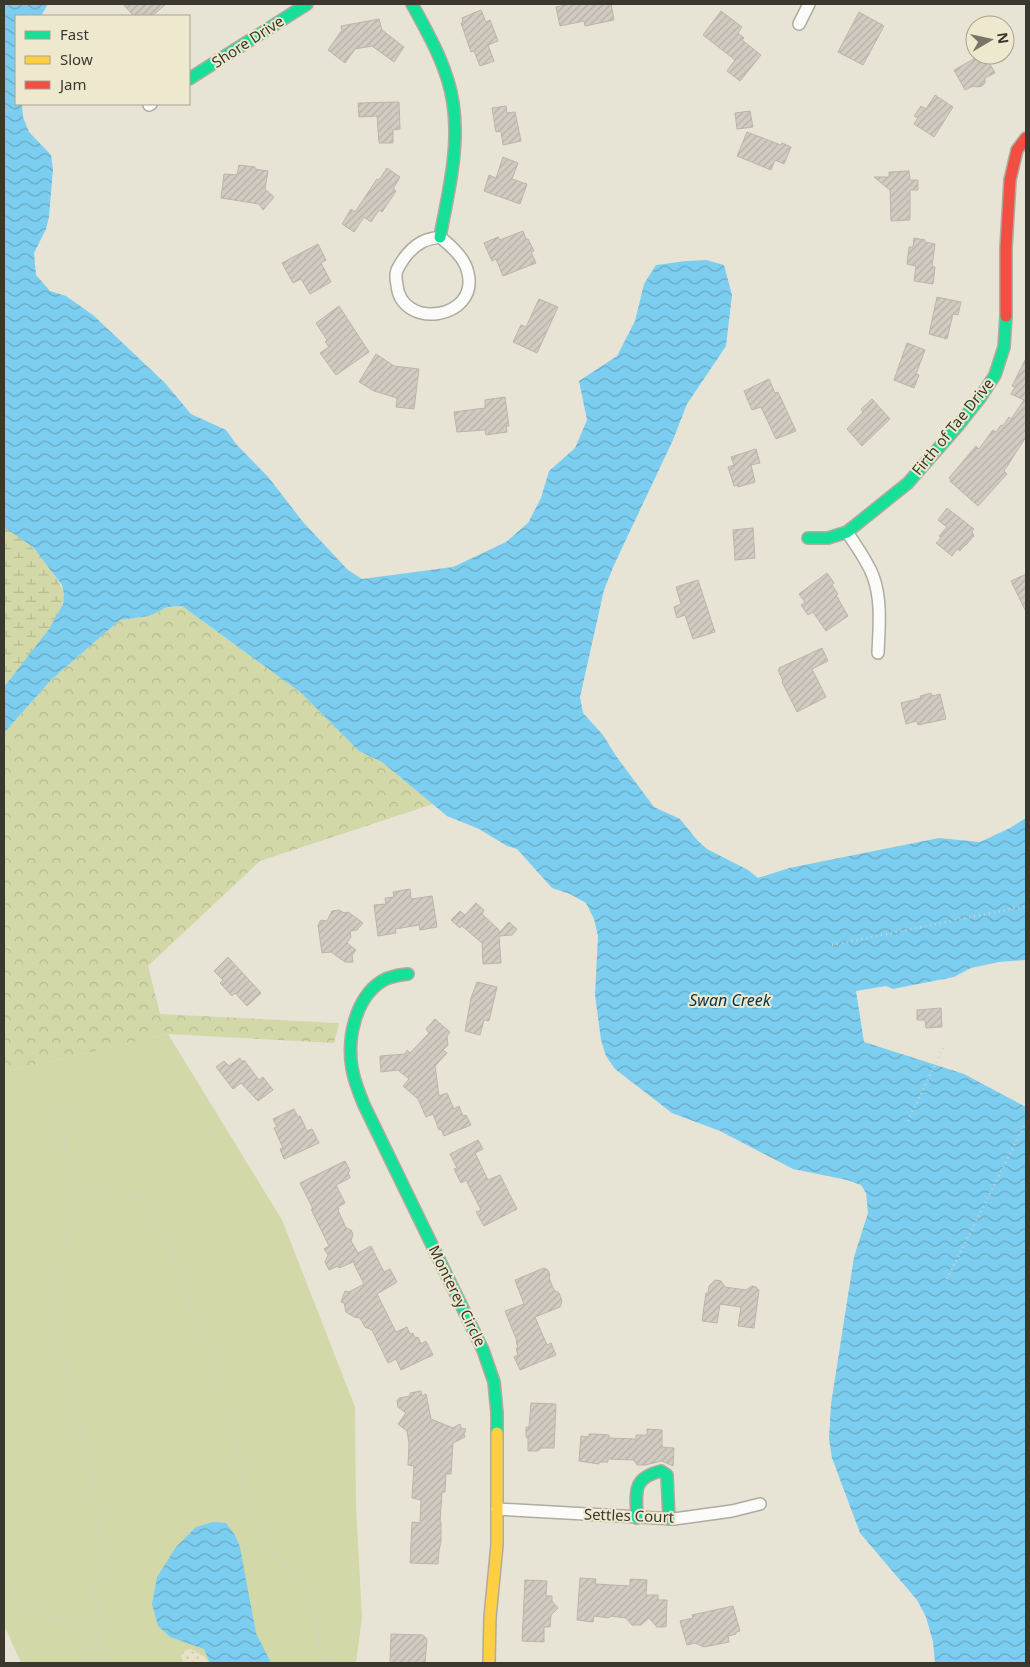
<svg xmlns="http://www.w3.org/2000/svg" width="1030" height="1667" font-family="'Noto Sans',sans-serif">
<defs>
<pattern id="forest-crowns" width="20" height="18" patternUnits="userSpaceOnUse" patternTransform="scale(1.25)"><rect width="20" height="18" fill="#d3d8a8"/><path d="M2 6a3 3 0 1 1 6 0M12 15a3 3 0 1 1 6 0" fill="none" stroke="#b6ba91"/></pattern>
<pattern id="wetland-marsh" width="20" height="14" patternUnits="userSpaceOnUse" patternTransform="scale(1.25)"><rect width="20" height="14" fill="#d3d8a8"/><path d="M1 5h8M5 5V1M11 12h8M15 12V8" fill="none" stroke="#b6ba91"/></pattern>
<pattern id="sand-dots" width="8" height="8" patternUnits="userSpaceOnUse" patternTransform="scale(1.25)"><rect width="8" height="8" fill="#e8e1c6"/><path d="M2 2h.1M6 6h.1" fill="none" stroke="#c8c2aa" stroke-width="1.8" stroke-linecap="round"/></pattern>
<pattern id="water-waves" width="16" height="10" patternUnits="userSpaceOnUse" patternTransform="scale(1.25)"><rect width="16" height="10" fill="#7ccef0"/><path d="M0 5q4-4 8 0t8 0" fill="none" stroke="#67a8c3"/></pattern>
<pattern id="building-hatch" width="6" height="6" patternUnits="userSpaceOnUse" patternTransform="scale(1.25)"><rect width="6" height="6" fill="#d2cbc2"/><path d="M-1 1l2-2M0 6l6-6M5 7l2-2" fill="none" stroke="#b5afa7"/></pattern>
</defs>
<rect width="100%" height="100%" fill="#e7e4d5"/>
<path fill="#d3d8a8" d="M168 1034 282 1220 355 1407 356 1506 362 1617 356 1663H21L4 1625V1072Z"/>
<path fill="url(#forest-crowns)" d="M182 606 300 692 359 751 382 762 433 804 260 861 148 966 160 1014 339 1023 334 1043 168 1034 4 1072V733L51 680 120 620 149 616 167 607Z"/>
<path fill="url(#wetland-marsh)" d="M4 527C13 533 24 539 32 547 39 553 64 586 64 594 65 617 19 668 4 687Z"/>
<path fill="url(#sand-dots)" d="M191 1649 205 1657 209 1663H184L181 1656 186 1650Z"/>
<path fill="url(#water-waves)" d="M4 4H48L41 16H16V104H22L23 117 29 132 51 155 53 169 49 217 46 229 34 253 36 275 50 291 66 296 93 315 165 383 191 414 226 430 236 444 269 478 303 522 348 570 362 579 453 567 506 542 528 523 541 498 549 471 575 448 587 420 579 381 617 356 635 321 644 284 656 265 686 261 706 260 724 265 732 295 726 346 687 404 673 440 614 565 604 590 580 697 583 713 603 735 616 756 654 807 680 819 697 840 707 849 748 870 758 878 789 868 939 838 980 842 1010 828 1026 818V960L999 962 971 968 954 977 893 989 886 986 856 991 864 1042 964 1074 1026 1107V1663H935L933 1642 926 1617 917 1600 860 1533 832 1458 829 1439 831 1404 854 1257 868 1213 866 1193 861 1185 847 1180 793 1169 720 1131 672 1113 615 1069 606 1056 601 1040 595 995 598 936 594 919 586 903 570 894 552 888 517 849 507 846 479 829 447 816 382 762 359 751 300 692 182 606 167 607 149 616 120 620 51 680 4 733V687L49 629 63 604 64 594 62 585 33 547 4 527Z
M213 1522 226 1523 235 1535 240 1547 256 1633 271 1663H210L204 1649 170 1637 158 1626 152 1604 157 1577 176 1547 196 1527Z"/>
<path fill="url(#building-hatch)" stroke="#bab5ab" d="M123 4H166L152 16H134Z
M570 4H611L614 20 585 26 584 21 560 26 556 7Z
M481 10 486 22 490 20 498 41 488 45 494 61 480 66 474 51 471 52 461 23 463 22 462 18Z
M721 11 742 27 738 33 744 38 742 40 761 55 740 81 727 71 735 60 703 35Z
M859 12 884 26 863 65 838 52Z
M379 19 382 30 404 47 394 62 372 46 355 49 345 63 328 50 342 30 341 26Z
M981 55H985L995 73 985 78V83L982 86 977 87 973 86 965 90 954 70Z
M935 95 953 107 934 137 914 124 918 118 914 116 921 106 926 109Z
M399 102 400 129 393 130V143H379L377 116 359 117 358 103Z
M506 106 507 113 515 112 521 141 503 145 501 131 496 132 492 108Z
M750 111 753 127 737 129 735 113Z
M747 132 781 145 782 143 791 147 784 164 775 160 771 170 737 156Z
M503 157 518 163 512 179 527 184 520 204 484 191 489 175 496 178Z
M239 165 255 167V169L268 171 265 189 274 197 263 210 259 204 221 198 224 174 237 175Z
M387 168 400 177 393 189 396 191 382 212 379 210 371 222 364 217 354 232 342 224 351 209 355 212 377 179 379 180Z
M909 171 910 180H918V190H910V220L891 221 890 190 874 177H889V172Z
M523 231 526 239H528L534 251 531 252 536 263 503 276 496 259 492 261 484 243 498 237 500 240Z
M914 238 925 240V242L935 244 932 266 935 267 933 284 914 281 916 266 907 264 909 247H913Z
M318 244 326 260 321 263 331 282 310 294 301 279 293 283 282 263Z
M937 297 961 302 958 315 953 314 947 339 929 334Z
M539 299 558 307 537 353 513 342 521 325 526 327Z
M339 306 369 352 336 375 320 353 329 347 325 342 327 340 316 323Z
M907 343 925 350 916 374 919 375 914 388 894 380Z
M376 354 394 366 419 369 414 409 396 407 397 398 374 391 359 382Z
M1026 358V437L1004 471 1007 474 978 506 950 481 951 480 949 478 976 446 979 449 993 430 996 432 1001 425 1003 426 1009 417 1011 419 1024 400 1011 394 1015 387 1012 386Z
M769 379 775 393 778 392 796 431 776 439 761 407 752 410 744 391Z
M505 397 509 426H506L507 432 486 435 485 430 457 432 454 412 485 408V400Z
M872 399 890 419 862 446 847 429 863 412 861 409Z
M756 449 760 463 751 465 755 482 738 487 737 485 734 486 728 467 734 465 731 457Z
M947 508 974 529 972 532 974 536 966 545H965L960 551 957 549 952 556 936 543 941 538 939 536 947 527 938 520Z
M753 528 755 558 735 560 733 530Z
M827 573 834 583 832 585 838 594 836 595 848 616 826 631 813 612 808 615 801 605 805 602 799 594Z
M1026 574V612L1011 581Z
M698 580 715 632 693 639 685 615 677 618 674 607 681 604 676 587Z
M822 648 828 661 812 669 826 697 797 712 782 682 783 681 778 670H780L779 668Z
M931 693 932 696 940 694 946 719 918 725 917 721 906 724 901 703 921 698 920 696Z
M410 889 411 899 432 896 437 927 420 930 419 925 395 929 396 933 378 936 374 905 386 904 385 898 394 897 393 892Z
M476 903 484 910 482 914 499 930V933L509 922 517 929 512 935 499 936 501 963 483 964 482 943 462 926 460 928 451 920 460 911 465 915Z
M339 910 344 913 348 912 363 923 357 930 350 931 351 937 347 943 356 950 352 955 353 962H345L331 952 322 953 318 925 321 920 327 921 332 911Z
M228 957 261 993 247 1006 235 993 232 996 220 983 223 980 214 971Z
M477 982 497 987 489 1021 484 1020 480 1035 465 1031 471 998Z
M941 1008 942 1027 926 1028 925 1020H917V1010Z
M435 1019 450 1032 447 1036 448 1045 443 1050 447 1053 435 1066 439 1096 447 1093 454 1109 459 1106 463 1116 466 1115 471 1125 444 1136 441 1129 439 1130 433 1114 426 1117 418 1099 403 1086 409 1079 398 1070 381 1072 380 1060V1056L405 1054 407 1050 410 1053 429 1033 426 1029Z
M240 1058 242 1062 244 1060 259 1080 263 1077 273 1090 258 1101 241 1083 233 1089 216 1067 224 1061 229 1066Z
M294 1109 298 1117 300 1116 307 1131 312 1129 319 1143 284 1159 280 1149 283 1148 274 1128 277 1127 273 1119Z
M478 1140 483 1149 475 1153 488 1180 500 1175 517 1209 484 1226 476 1212 481 1210 466 1180 461 1183 454 1169 457 1168 450 1154Z
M345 1161 350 1171 348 1172 350 1178 336 1185 345 1203 338 1207 339 1209 338 1210 346 1228 351 1230 353 1234 351 1241 358 1253 371 1246 384 1272 390 1269 397 1282 377 1294 396 1332 407 1327 410 1334 413 1333 415 1338 418 1337 421 1344 426 1341 433 1355 401 1370 396 1359 388 1363 372 1330 365 1327 360 1318 354 1317 346 1312 344 1303 341 1302 345 1291 349 1292 364 1284 354 1264 355 1261 339 1268 338 1266 329 1270 325 1262 328 1255 324 1249 329 1246 311 1209H313L300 1183Z
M544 1268 548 1270 550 1275 549 1278 554 1290 559 1293 562 1301 560 1307 535 1317 547 1345 551 1343 556 1355 520 1370 514 1357 518 1355 516 1348H518L516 1341H517L505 1311 524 1304 515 1280Z
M715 1280 721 1281 725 1287 746 1290 752 1286 756 1287 759 1290 754 1328 738 1326 741 1307 720 1304 717 1323 702 1321 706 1293H708L709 1286Z
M421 1391 422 1396 426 1394 431 1419 453 1428 460 1424 461 1428 466 1429 464 1434 465 1437 453 1443 451 1474H446L445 1492H442L440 1522H441V1542L439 1550 438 1564 410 1563 412 1522 420 1523 421 1500 412 1498 414 1466 408 1465 409 1443 407 1431 398 1424 406 1413 398 1407 397 1401 399 1398 410 1396V1393Z
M531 1403 556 1404 554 1448H541L538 1451H528V1438L526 1437V1427H529Z
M647 1429 662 1430V1447L674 1448 673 1466 662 1461 645 1465H637L634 1460 608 1459V1462H599V1464L579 1461 581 1436 589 1437V1434H594L609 1435V1438L636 1439V1435H647Z
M580 1578 596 1579 595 1584 630 1586V1579L647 1580 646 1595H658V1600H667L666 1627H657L649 1618 641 1625H632L626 1618 611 1616 609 1618 594 1616 593 1622 577 1620Z
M525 1580 547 1581 546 1596H552V1601L558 1608 551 1615 550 1627H544V1642L522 1641Z
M733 1606 740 1631 736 1632V1634L728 1636 729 1642 704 1647 695 1643 687 1645 680 1621 693 1618 692 1615Z
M391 1634 423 1635 427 1639 425 1663H390Z"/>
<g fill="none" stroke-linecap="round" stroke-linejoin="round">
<defs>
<path id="street" d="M799 24 809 4
M149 105 151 104
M440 237C451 246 465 258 468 273 479 320 401 330 397 285 396 280 395 275 397 270 402 260 411 248 422 242 427 239 434 238 440 237Z
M847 532C856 546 867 560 873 576 882 600 879 628 878 653
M497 1509 674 1519 732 1511 760 1504"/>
<path id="fast" d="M412 4C429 35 448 68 453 103 460 148 448 193 440 237
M189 79 307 4
M808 538H828L847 532 908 483 957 427 980 398 995 375 1004 347 1006 316
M408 974C399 975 390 976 382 981 355 998 347 1039 352 1068 354 1081 359 1093 364 1105L483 1350 494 1382 497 1413V1433
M637 1518C636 1492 632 1478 661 1471L667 1475 669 1519"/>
<path id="slow" d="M489 1663 490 1617 497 1545V1433"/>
<path id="jam" d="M1006 316V248L1010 180 1017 150 1026 138"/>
</defs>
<use href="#street" stroke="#aeaba0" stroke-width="14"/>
<use href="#fast" stroke="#aeaba0" stroke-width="14"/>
<use href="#slow" stroke="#aeaba0" stroke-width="14"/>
<use href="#jam" stroke="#aeaba0" stroke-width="14"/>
<path stroke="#d2d1cd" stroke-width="2.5" stroke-dasharray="1 4" stroke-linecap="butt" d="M832 945 1026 906
M908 1121 943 1048
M66 1149 58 1136 48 1115 52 1108 60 1106 68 1113V1129L64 1141 82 1193
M947 1279 1026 1122
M4 1583 22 1603 36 1611 79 1627 89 1640 95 1653
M96 1663V1644L101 1624 92 1591 103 1566V1553L87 1458 65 1366 56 1308 57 1281 76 1203 82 1193 103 1189 122 1190 140 1199 158 1223 207 1349 233 1425 248 1509 260 1537 316 1603 321 1663"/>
<use href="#street" stroke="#fbfbf9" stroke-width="11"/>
<use href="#fast" stroke="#16e098" stroke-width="11"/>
<use href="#slow" stroke="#ffcf43" stroke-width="11"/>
<use href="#jam" stroke="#f24e42" stroke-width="11"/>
</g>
<g text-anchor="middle" stroke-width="4" stroke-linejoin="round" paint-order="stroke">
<g font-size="15" fill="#3a382e" stroke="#eee8ce">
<text transform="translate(248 42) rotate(-33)" y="5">Shore Drive</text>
<text transform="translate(953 427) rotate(-51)" y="5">Firth of Tae Drive</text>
<text transform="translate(457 1296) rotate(64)" y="5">Monterey Circle</text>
<text transform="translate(629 1516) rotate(2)" y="5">Settles Court</text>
</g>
<g font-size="16" font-style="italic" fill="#00364b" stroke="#eee8ce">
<text x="730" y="1006">Swan Creek</text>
</g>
</g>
<rect width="1030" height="1667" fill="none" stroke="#3a382e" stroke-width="10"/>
<rect x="15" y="15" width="175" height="90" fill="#eee8ce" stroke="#a6a28e"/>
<rect x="25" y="31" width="25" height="8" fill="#16e098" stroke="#a6a28e"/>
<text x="60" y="40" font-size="15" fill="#3a382e">Fast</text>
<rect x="25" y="56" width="25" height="8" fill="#ffcf43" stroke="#a6a28e"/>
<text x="60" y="65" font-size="15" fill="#3a382e">Slow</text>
<rect x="25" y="81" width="25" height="8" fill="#f24e42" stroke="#a6a28e"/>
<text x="60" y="90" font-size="15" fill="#3a382e">Jam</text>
<g transform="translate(990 40) rotate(81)"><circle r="24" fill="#eee8ce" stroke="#a6a28e"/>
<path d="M0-4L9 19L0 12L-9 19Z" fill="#777468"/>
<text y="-8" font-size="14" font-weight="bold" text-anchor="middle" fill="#3a382e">N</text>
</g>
</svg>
